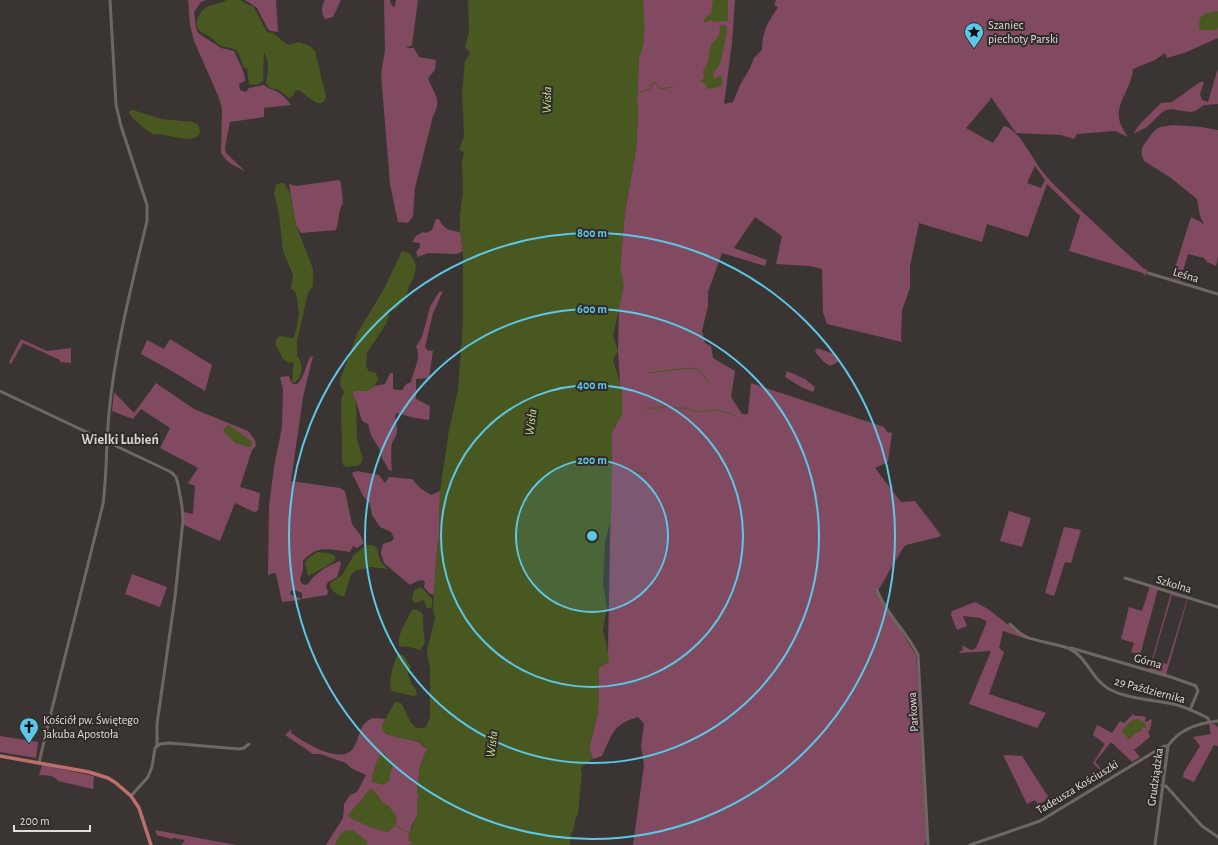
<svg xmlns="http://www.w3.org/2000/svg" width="1218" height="845" font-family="'Alegreya Sans',sans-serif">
<rect width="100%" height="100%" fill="#3a3532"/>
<path fill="#814a61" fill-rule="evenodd" d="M188 0H206L201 2 194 12 196 28 198 33 221 48 234 51C238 61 245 70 245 81L239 84 240 90 246 92 249 88 264 85C268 89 272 89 276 91 282 94 287 99 291 105L264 108V117L230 122 225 147 226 153 245 171C235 166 227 163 221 153L222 109 219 98 194 41 190 25Z
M245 0H276L278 32 271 31 268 29 257 8Z
M325 0H341L333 17 325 19C321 13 321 7 325 0Z
M384 0H390V2L394 8 396 0H418L412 45 406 48H414L419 57 436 60 435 70 428 78C433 93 443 99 433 116L415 188 413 216 408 223 398 222 390 184 381 74 385 50Z
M642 0H735L732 43 724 104 733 102 740 85 750 68 754 58 762 50C762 31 768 22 778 7L774 5 776 0H1218V38L1184 53 1167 58 1165 53 1155 60 1133 69C1130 97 1106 108 1128 137L1115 131 1077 134 1074 139 1061 135 1016 133 991 97 990 100 966 128 993 143 1004 126C1018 129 1031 156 1039 167 1048 180 1062 192 1073 203 1096 225 1119 246 1143 268L1147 270 1145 276 1143 273 1069 251 1080 216 1047 184 1028 237 987 224 982 242 919 223 910 266V288L902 310 901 338 902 342 827 324 823 312 822 269 810 266 776 264 782 236 755 217 734 248 767 260 765 266 722 253 708 292V306L702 331 705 343 711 346 713 358 735 371 731 397 742 414H748L751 383 884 427 887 432 892 433 888 462 875 468 901 502 915 501 941 535 939 537 906 545 903 548 879 589 876 590 916 655 928 838 927 842 924 845H633L644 765 641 746 644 724 638 717C612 725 613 733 602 756L593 759 589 749 598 712 599 668 608 652 612 432 622 414 618 351 620 267 625 212 636 149 638 112 637 100 639 57C647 39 643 19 642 0ZM1035 166 1045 180 1041 188 1027 183Z
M1218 68V104L1204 105 1195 111 1190 112 1171 109 1166 110 1161 113 1147 127 1133 134 1140 124 1161 103 1172 102 1200 82H1204L1200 94 1202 100 1208 102Z
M1173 125 1201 127 1218 130V257L1216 266 1207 262 1204 258 1188 254 1180 281 1172 277 1191 217 1204 224 1200 216 1197 199 1171 178 1144 161C1138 148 1145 144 1151 135 1153 132 1155 130 1158 128 1162 126 1168 126 1173 125Z
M339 180 341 183 343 203C338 210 339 222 336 230L301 233 296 225 289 184 296 186Z
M436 219H439C443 229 450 231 460 232L463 251 457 254 428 253 418 257 416 252 420 247V243L412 242 416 236 423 232 426 233 432 230Z
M443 291 433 313 425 347 427 350 433 351 429 378 416 379V399L430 406 429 420 415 418 396 413C394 418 397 423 397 429 397 435 395 438 392 443 391 446 391 468 392 471L389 470 382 458 380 450 371 435 368 424 362 421 356 401 352 394 354 391H366L375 386 385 384 390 373H393V389L397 390H402L406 384 411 382C413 371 422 357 416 347L422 337 430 307 439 292Z
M21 339 47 351 71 348V363L60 362V360L23 343 11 364 9 362Z
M170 339 212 365 205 391 170 370 141 354 147 340 164 349Z
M817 348 834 354 839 359 838 362 830 366 824 362 815 352Z
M313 356 303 397 291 481 340 488 345 491 352 524 361 536 364 543 357 548 353 546 350 552C331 550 317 544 303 561V570L300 579 301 583 305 585 308 584C315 573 327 566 340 561L341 564 337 577 328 582 326 586 328 592 327 595 302 599V593L294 590 291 591 290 594 300 598 301 600 282 602 276 574 273 573 268 575 269 506 274 467 282 427 283 390 280 377 289 376 291 382 293 384H297C304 378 306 365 310 357Z
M787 371 805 379 815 387 813 392 803 388 785 377Z
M156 383 194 409 248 431 255 440 256 446 252 450 240 487 260 493 258 511 254 512 235 503 220 541 184 525V512L193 514 195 486 188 483 198 468 160 448 170 428 141 409 133 419 112 411 114 392 134 413Z
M357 471 379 475 385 483 389 477 412 479 420 488 431 495 440 491 439 540 437 549 434 595 429 593 424 587 425 582 423 580 417 581 410 585 384 563 381 553 383 544 392 541 394 538 391 532 380 527 372 515 370 504 363 496 352 473Z
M1009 511 1031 518 1022 547 1000 541Z
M1064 527 1081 530 1071 563 1065 562 1054 596 1045 593Z
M132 574 167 587 160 607 125 594Z
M1150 586 1158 589 1140 655 1131 652 1134 643 1121 639 1129 607 1142 611Z
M1171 593 1188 598 1166 675 1149 670ZM1172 595 1187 599 1167 664 1153 660Z
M975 602 988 609 1007 624 1028 636 1030 640 1003 631 999 648 1004 652 989 694 1046 713 1037 728 969 704 991 651 958 653 963 650 962 645 971 650 976 648 986 624V621L980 618 963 616 967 626 957 630 951 615 952 611Z
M1133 714 1135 716H1142L1146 717 1145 721 1146 722 1152 719 1150 730 1148 731 1150 737 1134 750 1140 757 1132 762 1111 742 1095 762 1102 770 1101 771 1093 763 1105 744 1093 735 1097 725 1112 733 1120 721 1124 723Z
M373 718 386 719 382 725 386 734 419 742 424 747 428 748C424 755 420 764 419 773 418 780 418 786 417 792L419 797 417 801V816L411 827 409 840 414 843 409 845H326L343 818 344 804 350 795 357 792 366 775 351 768 346 763 320 754H313L285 735 291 729V733C304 742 343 767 354 747 361 735 358 724 373 718Z
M1209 724H1214L1218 727V746L1214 745 1194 782 1183 777 1184 772 1200 746 1193 737 1211 734Z
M0 736 38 742 36 758 0 752Z
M1003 755 1022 756 1049 798 1038 805 1035 800 1027 804Z
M42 765 94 776 93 789 58 781C53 774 47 776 39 775Z
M155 830 236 845H181L185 840 174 838 171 839 157 835Z"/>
<path fill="#485820" d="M227 0H240L247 4 253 6 267 32 273 33 288 45 299 42 310 46 315 51 326 97C321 113 307 94 298 90L295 91 293 96 289 98 279 90 270 88 266 83C268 72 270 62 264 52L263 81 256 85 249 84 247 69C239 66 243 53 234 49 230 47 224 48 219 45 216 43 214 39 210 37 201 32 192 29 199 16 201 13 201 11 204 9 210 4 220 4 227 0Z
M468 0H643C644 19 647 40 639 58L637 100 638 112 636 149 625 212 620 267 624 286 613 336 618 351 613 360 622 389V414L612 432 611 520 605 541 603 584 607 607 603 630 608 652 609 662 599 668 598 712 589 749 593 759 581 767V771L582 772 578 815 576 817 573 831 571 833 570 845H409L413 843 409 840 408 836 417 816V801L419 797 417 792C418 786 418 780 419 773 420 764 424 756 427 748 423 747 423 744 419 742 408 737 391 740 382 730V725L395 702 401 703C408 713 410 733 426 727L430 717V670L427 650 435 618 433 608 437 549 439 540 440 491 449 430 458 390 463 321V251L460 232V215L463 192 462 161 464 152 459 150 464 136 462 94 465 61 470 53 465 47 469 32Z
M713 0H728V21L715 22 711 20 703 23 705 18 711 13Z
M1218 11V28L1216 30H1199C1199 13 1202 14 1218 11Z
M724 25 727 27V31C726 38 722 60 719 66 716 71 711 72 714 79L722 75V86L708 89 704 83 700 81 704 78 703 71 708 62 711 45 719 36 720 26Z
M133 110 161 119 193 122 198 125C208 146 174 137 165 135 161 134 157 135 153 134 147 131 132 119 129 113L130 111Z
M280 183H284L290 193 296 225 313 269V286L308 293 297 341V356C304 363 303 379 294 383L292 382 293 368 294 363 293 362 289 363 283 359 275 343 277 338 280 336 293 338 297 327 299 313 296 293 291 288 293 275 283 251 279 214 274 193 276 185Z
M402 251 411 254 416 266 414 277 410 284 405 299 398 307 390 312 386 324 367 353 366 367 369 371 376 373 378 379 375 386 366 391H354L352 394 356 400 357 440 363 458 360 465 347 467 343 465 342 460 341 399 344 392 341 387 340 380 358 332 384 289Z
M227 425H229L250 440 252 442V445L249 447 235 443 223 431Z
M366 545C382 544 376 553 381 562 382 564 386 567 388 569L371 567 355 571 351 575 344 596H342C336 594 330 591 330 583L342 575 354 555Z
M317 552 329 553 335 556V560L332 563 309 576H308L305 564 307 559Z
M421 587 432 599V607L429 609 426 607 424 600 415 603 412 599 414 590Z
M416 609 423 614V627L425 643 420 650 406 646 402 647 399 646C397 634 407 620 412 610Z
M398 654 403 655 411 667 408 674 411 683 416 690 417 695 413 696 392 691C387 682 394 663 398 654Z
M1138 719 1144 722 1147 727 1145 728 1142 727 1141 731 1134 734 1130 739H1128L1126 735 1122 733V730L1131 721Z
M382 753H385L388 759 393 763 389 781 384 785 372 782C371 774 377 759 382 753Z
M371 789 374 790 384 804 389 806 396 816 397 820 395 825 389 832C382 833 353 820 348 816 351 810 355 807 360 802 364 798 365 792 371 789Z
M346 830 349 831 353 830 368 842 367 845H335L340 834Z"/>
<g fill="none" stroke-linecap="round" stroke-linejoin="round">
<path stroke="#485820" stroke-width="1" d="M639 93 650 89 652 84 655 82 660 89 673 87
M648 373 688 368C699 368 703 373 708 382
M646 408H660L667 406 672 408H685L697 412 716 410 730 413 737 417
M634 471 644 474 647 473
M395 825 409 833"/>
<path stroke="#6e6864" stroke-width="3" d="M1148 273 1218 294
M0 391 171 472 176 477 178 484 182 506 183 520 175 597 157 724V745
M1125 578 1218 607
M877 590C886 614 907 632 918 655L928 845
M1010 624C1014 628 1019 633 1024 636 1037 642 1054 643 1068 648 1087 656 1091 679 1109 689 1127 699 1157 700 1177 705 1188 708 1198 713 1208 718L1209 722
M1071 648 1171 677 1196 686 1198 691 1190 710
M39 763 46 733 103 504C107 474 106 443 109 413 115 348 132 284 147 221V205L121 126 116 105 110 0
M1162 785 1166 786 1202 826 1218 837
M131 796 148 777 152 767 155 748 160 744 169 743 239 749 244 748 249 744
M970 845 1040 821 1164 746H1168
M1155 845 1168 746C1179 729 1199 723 1218 721"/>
<path stroke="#bd7069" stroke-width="3.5" d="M0 756 89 772 108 778 116 783 131 796 139 808 151 845"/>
</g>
<circle cx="592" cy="536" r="76" fill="#5cc7e7" fill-opacity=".12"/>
<g fill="none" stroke="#5cc7e7" stroke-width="2">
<circle cx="592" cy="536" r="76"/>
<circle cx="592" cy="536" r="151"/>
<circle cx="592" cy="536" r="227"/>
<circle cx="592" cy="536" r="303"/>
</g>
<defs>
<symbol id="sight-pin" viewBox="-11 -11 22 30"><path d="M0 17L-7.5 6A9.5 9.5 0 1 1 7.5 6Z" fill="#5cc7e7" stroke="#302b28"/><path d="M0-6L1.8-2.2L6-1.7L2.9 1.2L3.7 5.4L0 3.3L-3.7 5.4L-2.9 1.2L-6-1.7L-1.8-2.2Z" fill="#111"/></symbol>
<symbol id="church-pin" viewBox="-11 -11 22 30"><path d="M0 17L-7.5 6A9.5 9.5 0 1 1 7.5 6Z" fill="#5cc7e7" stroke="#302b28"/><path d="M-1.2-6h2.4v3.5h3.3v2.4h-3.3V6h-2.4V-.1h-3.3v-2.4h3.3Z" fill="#111"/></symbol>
</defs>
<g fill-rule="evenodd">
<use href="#sight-pin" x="963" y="21" width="22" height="30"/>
<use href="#church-pin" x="18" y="716" width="22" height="30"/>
</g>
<g text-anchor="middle" stroke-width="4" stroke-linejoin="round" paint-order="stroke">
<g font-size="12" fill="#e0dcda" stroke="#302b28" text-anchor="start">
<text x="988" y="29">Szaniec<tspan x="988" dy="14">piechoty Parski</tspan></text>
<text x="43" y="724">Kościół pw. Świętego<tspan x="43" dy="14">Jakuba Apostoła</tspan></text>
</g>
<g font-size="12" fill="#e0dcda" stroke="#302b28">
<text transform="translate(1186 275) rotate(17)" y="4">Leśna</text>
<text transform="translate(1174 584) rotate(17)" y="4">Szkolna</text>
<text transform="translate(1148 661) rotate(16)" y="4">Górna</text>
<text transform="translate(1150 690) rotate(15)" y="4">29 Października</text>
<text transform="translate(913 712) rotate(-94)" y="4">Parkowa</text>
<text transform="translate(1155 777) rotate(-82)" y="4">Grudziądzka</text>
<text transform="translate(1077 787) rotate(-31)" y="4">Tadeusza Kościuszki</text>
</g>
<g font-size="13" font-style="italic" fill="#c8e38e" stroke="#302b28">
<text transform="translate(546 100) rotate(-89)" y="5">Wisła</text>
<text transform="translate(530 422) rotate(-83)" y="5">Wisła</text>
<text transform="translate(491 744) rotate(-83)" y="5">Wisła</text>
</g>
<g font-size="14" font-weight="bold" fill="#d8d1cd" stroke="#302b28">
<text x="120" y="444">Wielki Lubień</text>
</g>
</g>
<circle cx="592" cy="536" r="6" fill="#5cc7e7" stroke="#302b28" stroke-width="2"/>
<g font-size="12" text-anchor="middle" font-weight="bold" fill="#5cc7e7" stroke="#302b28" stroke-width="4" stroke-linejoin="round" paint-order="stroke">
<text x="592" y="237">800 m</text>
<text x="592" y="313">600 m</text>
<text x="592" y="389">400 m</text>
<text x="592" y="464">200 m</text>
</g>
<path d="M14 825v6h76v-6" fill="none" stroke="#e0dcda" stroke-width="2"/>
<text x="20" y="825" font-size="12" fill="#e0dcda" stroke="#302b28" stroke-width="3" paint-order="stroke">200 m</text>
</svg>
